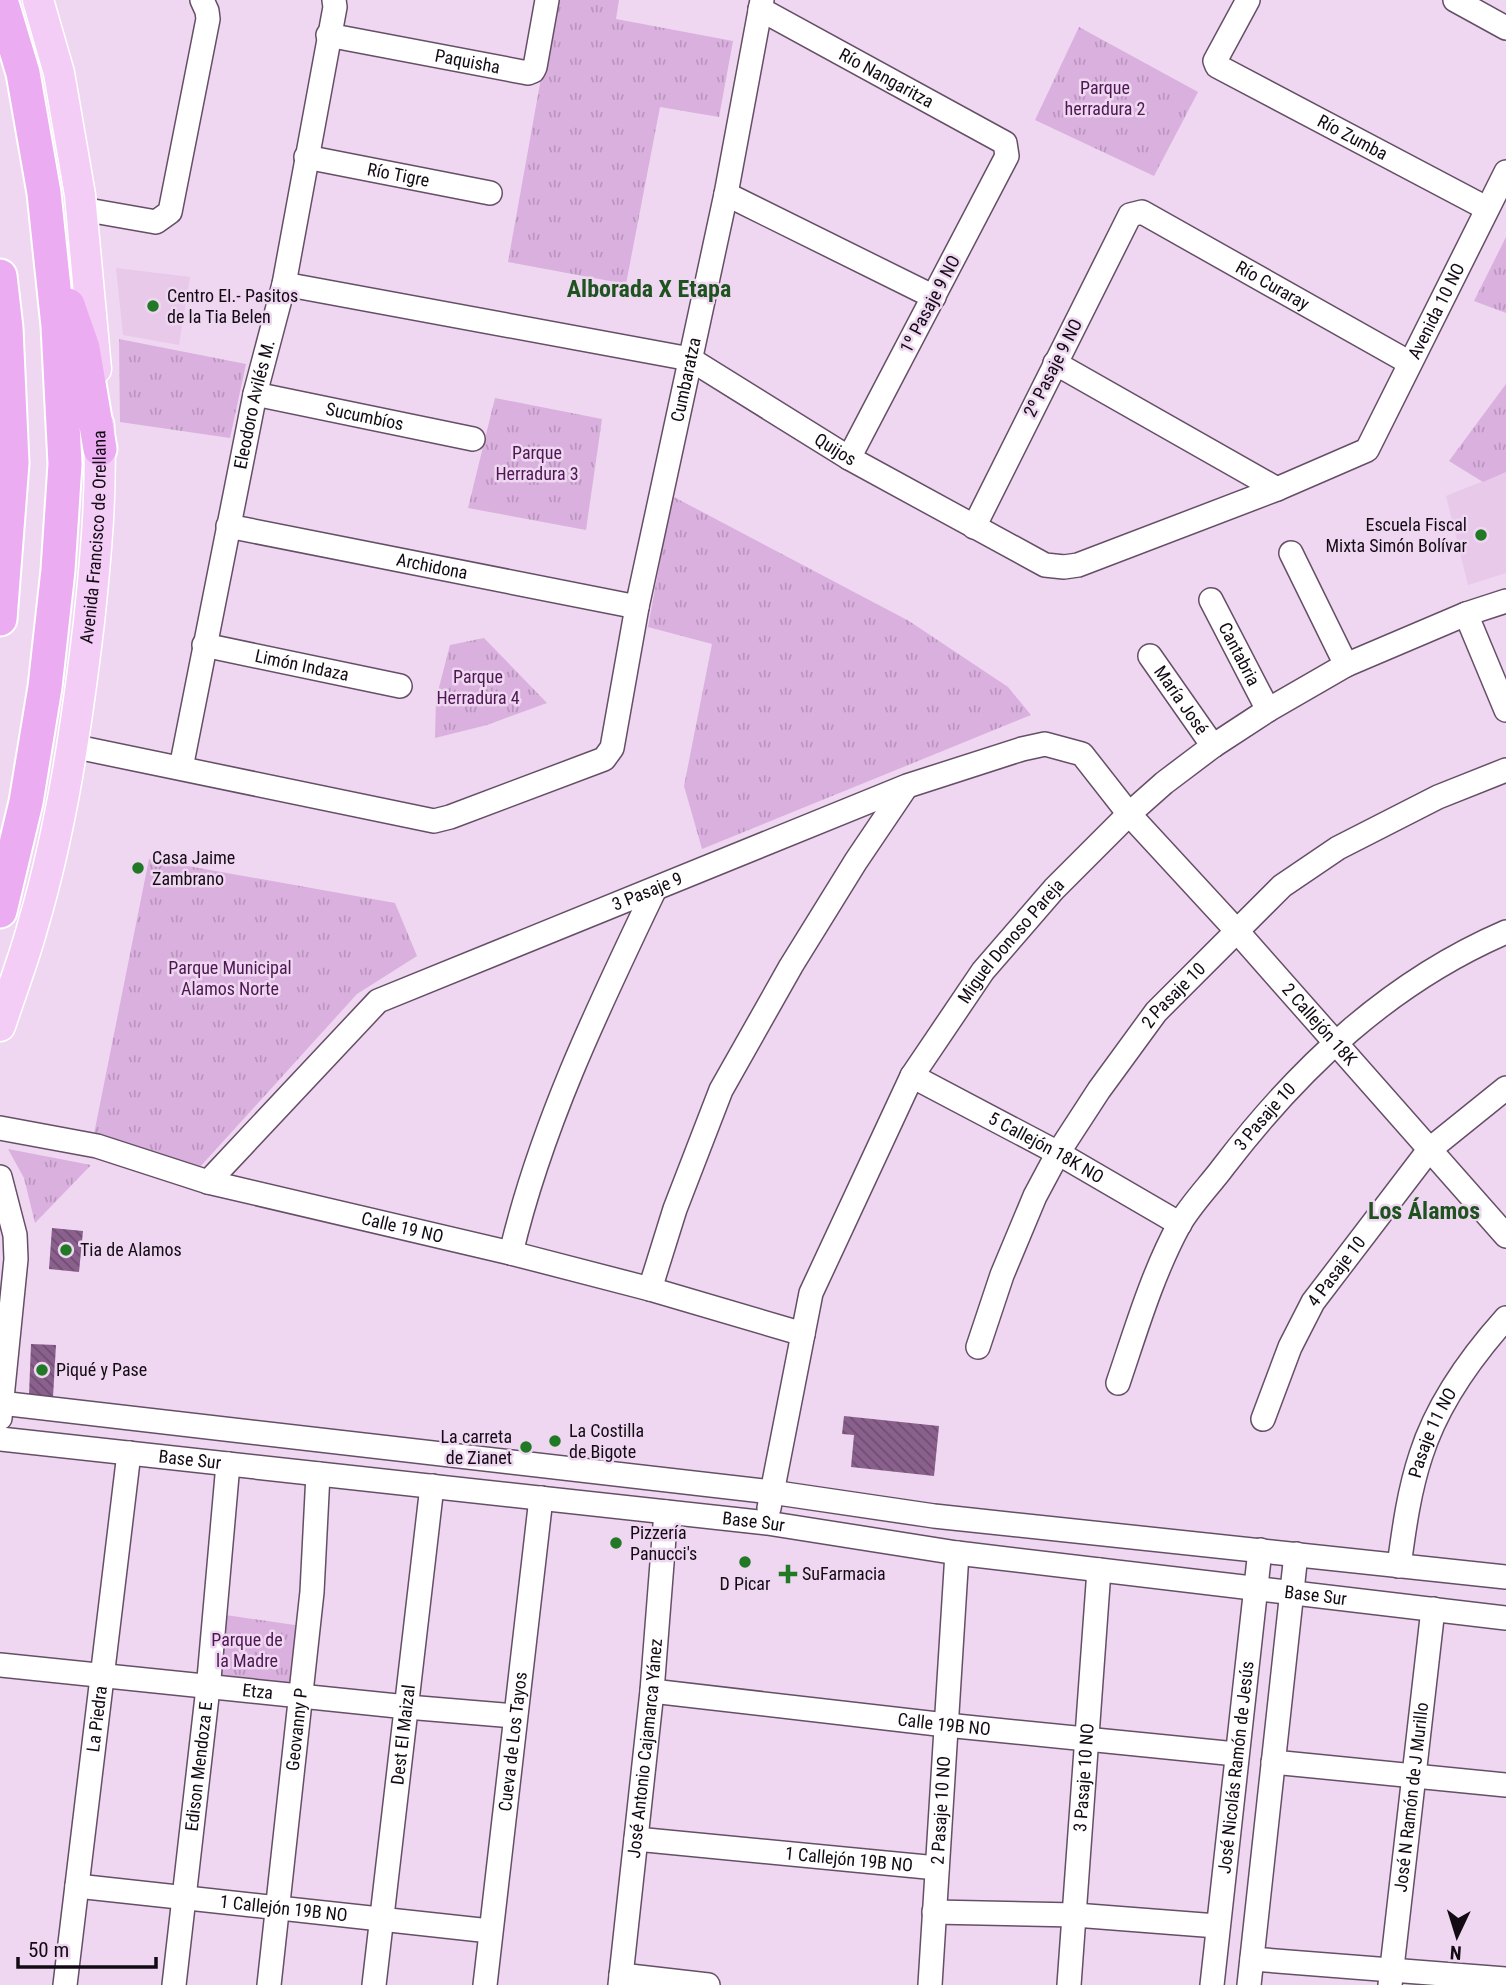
<svg xmlns="http://www.w3.org/2000/svg" width="1506" height="1985" font-family="'Roboto Condensed',sans-serif">
<defs>
<pattern id="park-tufts" width="24" height="20" patternUnits="userSpaceOnUse" patternTransform="scale(1.75)"><rect width="24" height="20" fill="#dab0de"/><path d="M3 7l-1-3M5 7V3M7 7l1-3M15 17l-1-3M17 17v-4M19 17l1-3" fill="none" stroke="#ba96be"/></pattern>
<pattern id="building-back-hatch" width="6" height="6" patternUnits="userSpaceOnUse" patternTransform="scale(1.75)"><rect width="6" height="6" fill="#8a608d"/><path d="M-1 5l2 2M0 0l6 6M5-1l2 2" fill="none" stroke="#704d72"/></pattern>
</defs>
<rect width="100%" height="100%" fill="#efd6f1"/>
<path fill="#e8c9ea" d="M116 268 190 277 179 345 123 335Z
M1506 472V573L1468 585 1446 496Z"/>
<path fill="url(#park-tufts)" d="M555 0H619L616 19 733 41 719 117 660 107 626 284 508 262Z
M1079 27 1198 92 1154 176 1035 120Z
M1506 237V313L1474 301Z
M119 339 246 364 230 438 120 422Z
M1506 384V472L1483 482 1449 461Z
M495 398 602 419 586 530 468 508Z
M672 496 909 621 1008 687 1031 715 702 849 684 786 712 644 648 627Z
M484 638 547 703 487 725 435 738 436 699 450 645Z
M149 859 395 903 417 956 357 994 199 1168 94 1134Z
M8 1149 91 1165 35 1223 24 1178Z
M219 1614 308 1627 298 1689 209 1679Z"/>
<path fill="url(#building-back-hatch)" d="M52 1228 83 1231 79 1272 49 1269Z
M31 1344 56 1345 53 1397 29 1395Z
M844 1416 939 1426 934 1476 851 1467 854 1435 842 1434Z"/>
<g fill="none" stroke-linecap="round" stroke-linejoin="round">
<defs>
<g id="minor">
<path id="s1" d="M1248 0 1215 61 1217 66 1486 208"/>
<path d="M1455 0 1506 28"/>
<path id="s2" d="M760 9 1005 143 1007 156 849 458"/>
<path id="s3" d="M328 35 528 73 533 71 535 67 547 0"/>
<path id="s4" d="M306 157 490 193"/>
<path d="M726 194 934 297"/>
<path d="M82 209 156 222 170 212 208 19 207 11 202 0"/>
<path id="s5" d="M284 284 690 359 849 458 1045 565 1064 567 1078 565 1277 489 1367 450 1506 172"/>
<path d="M1055 363 1277 489"/>
<path id="s6" d="M255 394 473 439"/>
<path id="s7" d="M228 526 637 607"/>
<path id="s8" d="M974 527 1130 215 1142 212 1410 363"/>
<path d="M1291 553 1346 665"/>
<path id="s9" d="M1211 600 1268 710"/>
<path d="M1466 614 1506 710"/>
<path id="s10" d="M204 645 400 686"/>
<path id="s11" d="M1150 656 1213 746"/>
<path id="s12" d="M72 746 434 821 450 817 604 759 612 748 637 607 726 194 762 0"/>
<path id="s13" d="M181 768 255 394 284 284 335 7 334 0"/>
<path id="s14" d="M912 1076 1058 1153 1180 1224"/>
<path id="s15" d="M0 1128 97 1146 208 1182 511 1253 650 1289 803 1334"/>
<path d="M0 1177 15 1235 16 1259 0 1418"/>
<path id="s16" d="M208 1182 378 1001 907 786 1022 749 1045 744 1082 754 1129 814 1236 930 1506 1236"/>
<path d="M511 1253C541 1126 598 1008 654 891"/>
<path d="M650 1289 675 1209 721 1090 791 966 856 861 906 787"/>
<path id="s17" d="M978 1347 1002 1275 1035 1196 1058 1153 1099 1090 1156 1012 1282 886 1338 848 1438 797 1506 770"/>
<path id="s18" d="M1118 1383C1136 1330 1152 1275 1179 1225 1191 1204 1210 1185 1224 1166 1300 1067 1390 982 1506 932"/>
<path d="M0 1403 771 1492 934 1516 1506 1577"/>
<path id="s19" d="M1263 1419 1290 1347 1313 1302 1429 1150 1506 1088"/>
<path id="s20" d="M0 1439 767 1523 957 1553 1506 1618"/>
<path id="s21" d="M769 1508 811 1293 912 1076 983 971 1054 889 1129 814 1164 783 1213 746 1268 710 1346 665 1466 614 1506 601"/>
<path id="s22" d="M1399 1566C1404 1529 1409 1491 1421 1455 1437 1405 1471 1357 1506 1318"/>
<path id="s23" d="M0 1665 407 1707 514 1716"/>
<path id="s24" d="M652 1691 946 1725 1236 1754"/>
<path d="M1273 1762 1506 1785"/>
<path id="s25" d="M636 1839 937 1868"/>
<path id="s26" d="M77 1886 490 1931"/>
<path d="M934 1912 1075 1915 1217 1926"/>
<path d="M1252 1959 1506 1979"/>
<path d="M621 1975 708 1985"/>
<path id="s27" d="M65 1985 129 1453"/>
<path id="s28" d="M174 1985 209 1679 228 1464"/>
<path id="s29" d="M269 1985 312 1592 318 1474"/>
<path id="s30" d="M374 1985 432 1486"/>
<path id="s31" d="M485 1985 541 1498"/>
<path id="s32" d="M620 1985 652 1691 666 1512"/>
<path id="s33" d="M930 1985 957 1553"/>
<path id="s34" d="M1069 1985 1099 1570"/>
<path id="s35" d="M1212 1985 1260 1550"/>
<path d="M1249 1985 1296 1554"/>
<path id="s36" d="M1390 1985 1433 1609"/>
</g>
<g id="major">
<path d="M38 0 59 73 80 195 96 369"/>
<path id="s37" d="M0 1026C11 992 24 959 33 925 62 827 77 723 89 622 96 556 102 491 99 425"/>
</g>
<path id="highway" d="M0 276 6 328 12 463 0 619
M68 305 83 348 100 449
M0 911 26 802 45 687 58 570 65 464 58 326 44 193 23 73 1 0"/>
</defs>
<use href="#minor" stroke="#654f66" stroke-width="26"/>
<use href="#major" stroke="#fff" stroke-width="33"/>
<use href="#highway" stroke="#fff" stroke-width="37"/>
<use href="#minor" stroke="#fff" stroke-width="23"/>
<use href="#major" stroke="#f4cdf7" stroke-width="30"/>
<use href="#highway" stroke="#ecacf2" stroke-width="33"/>
</g>
<g fill="#217825" stroke="#efd6f1" stroke-width="2.5">
<circle cx="153" cy="306" r="7"/>
<circle cx="1481" cy="535" r="7"/>
<circle cx="138" cy="868" r="7"/>
<circle cx="66" cy="1250" r="7"/>
<circle cx="42" cy="1370" r="7"/>
<circle cx="555" cy="1441" r="7"/>
<circle cx="526" cy="1447" r="7"/>
<circle cx="616" cy="1543" r="7"/>
<circle cx="745" cy="1562" r="7"/>
<path d="M784.5 1563.5h7v7h7v7h-7v7h-7v-7h-7v-7h7z"/>
</g>
<g text-anchor="middle" stroke-width="5" stroke-linejoin="round" paint-order="stroke">
<g font-size="18" fill="#130b14" stroke="#efd6f1">
<text dy="6" stroke="none"><textPath href="#s3" startOffset="142">Paquisha</textPath></text>
<text dy="6" stroke="none"><textPath href="#s2" startOffset="144">Río Nangaritza</textPath></text>
<text dy="6" stroke="none"><textPath href="#s1" startOffset="228">Río Zumba</textPath></text>
<text dy="6" stroke="none"><textPath href="#s4" startOffset="94">Río Tigre</textPath></text>
<text dy="6" stroke="none"><textPath href="#s8" startOffset="511">Río Curaray</textPath></text>
<text transform="translate(930 304) rotate(-62)" y="6">1º Pasaje 9 NO</text>
<text dy="6" stroke="none"><textPath href="#s5" startOffset="1323">Avenida 10 NO</textPath></text>
<text transform="translate(1053 368) rotate(-63)" y="6">2º Pasaje 9 NO</text>
<text dy="6" stroke="none"><textPath href="#s12" startOffset="940">Cumbaratza</textPath></text>
<text dy="6" stroke="none"><textPath href="#s13" startOffset="371">Eleodoro Avilés M.</textPath></text>
<text dy="6" stroke="none"><textPath href="#s6" startOffset="112">Sucumbíos</textPath></text>
<text dy="6" stroke="none"><textPath href="#s5" startOffset="584">Quijos</textPath></text>
<text dy="6" stroke="none"><textPath href="#s37" startOffset="500">Avenida Francisco de Orellana</textPath></text>
<text dy="6" stroke="none"><textPath href="#s7" startOffset="208">Archidona</textPath></text>
<text dy="6" stroke="none"><textPath href="#s9" startOffset="61">Cantabria</textPath></text>
<text dy="6" stroke="none"><textPath href="#s10" startOffset="100">Limón Indaza</textPath></text>
<text dy="6" stroke="none"><textPath href="#s11" startOffset="54">María José</textPath></text>
<text dy="6" stroke="none"><textPath href="#s16" startOffset="539">3 Pasaje 9</textPath></text>
<text dy="6" stroke="none"><textPath href="#s21" startOffset="626">Miguel Donoso Pareja</textPath></text>
<text dy="6" stroke="none"><textPath href="#s17" startOffset="406">2 Pasaje 10</textPath></text>
<text dy="6" stroke="none"><textPath href="#s16" startOffset="1362">2 Callejón 18K</textPath></text>
<text dy="6" stroke="none"><textPath href="#s18" startOffset="308">3 Pasaje 10</textPath></text>
<text dy="6" stroke="none"><textPath href="#s14" startOffset="152">5 Callejón 18K NO</textPath></text>
<text dy="6" stroke="none"><textPath href="#s15" startOffset="415">Calle 19 NO</textPath></text>
<text dy="6" stroke="none"><textPath href="#s19" startOffset="166">4 Pasaje 10</textPath></text>
<text dy="6" stroke="none"><textPath href="#s22" startOffset="138">Pasaje 11 NO</textPath></text>
<text dy="6" stroke="none"><textPath href="#s20" startOffset="191">Base Sur</textPath></text>
<text dy="6" stroke="none"><textPath href="#s20" startOffset="758">Base Sur</textPath></text>
<text dy="6" stroke="none"><textPath href="#s20" startOffset="1325">Base Sur</textPath></text>
<text dy="6" stroke="none"><textPath href="#s23" startOffset="259">Etza</textPath></text>
<text dy="6" stroke="none"><textPath href="#s27" startOffset="268">La Piedra</textPath></text>
<text dy="6" stroke="none"><textPath href="#s24" startOffset="294">Calle 19B NO</textPath></text>
<text dy="6" stroke="none"><textPath href="#s29" startOffset="257">Geovanny P</textPath></text>
<text dy="6" stroke="none"><textPath href="#s30" startOffset="252">Dest El Maizal</textPath></text>
<text dy="6" stroke="none"><textPath href="#s31" startOffset="245">Cueva de Los Tayos</textPath></text>
<text dy="6" stroke="none"><textPath href="#s32" startOffset="238">José Antonio Cajamarca Yánez</textPath></text>
<text dy="6" stroke="none"><textPath href="#s28" startOffset="220">Edison Mendoza E</textPath></text>
<text dy="6" stroke="none"><textPath href="#s35" startOffset="219">José Nicolás Ramón de Jesús</textPath></text>
<text dy="6" stroke="none"><textPath href="#s34" startOffset="208">3 Pasaje 10 NO</textPath></text>
<text dy="6" stroke="none"><textPath href="#s36" startOffset="189">José N Ramón de J Murillo</textPath></text>
<text dy="6" stroke="none"><textPath href="#s33" startOffset="175">2 Pasaje 10 NO</textPath></text>
<text dy="6" stroke="none"><textPath href="#s25" startOffset="214">1 Callejón 19B NO</textPath></text>
<text dy="6" stroke="none"><textPath href="#s26" startOffset="208">1 Callejón 19B NO</textPath></text>
</g>
<g font-size="18" fill="#4d1752" stroke="#efd6f1">
<text x="1105" y="94">Parque<tspan x="1105" dy="21">herradura 2</tspan></text>
<text x="537" y="459">Parque<tspan x="537" dy="21">Herradura 3</tspan></text>
<text x="478" y="683">Parque<tspan x="478" dy="21">Herradura 4</tspan></text>
<text x="230" y="974">Parque Municipal<tspan x="230" dy="21">Alamos Norte</tspan></text>
<text x="247" y="1646">Parque de<tspan x="247" dy="21">la Madre</tspan></text>
</g>
<g font-size="18" fill="#130b14" stroke="#efd6f1" text-anchor="start">
<text x="167" y="302">Centro EI.- Pasitos<tspan x="167" dy="21">de la Tia Belen</tspan></text>
<text x="1467" y="531" text-anchor="end">Escuela Fiscal<tspan x="1467" dy="21">Mixta Simón Bolívar</tspan></text>
<text x="152" y="864">Casa Jaime<tspan x="152" dy="21">Zambrano</tspan></text>
<text x="80" y="1256">Tia de Alamos</text>
<text x="56" y="1376">Piqué y Pase</text>
<text x="569" y="1437">La Costilla<tspan x="569" dy="21">de Bigote</tspan></text>
<text x="512" y="1443" text-anchor="end">La carreta<tspan x="512" dy="21">de Zianet</tspan></text>
<text x="630" y="1539">Pizzería<tspan x="630" dy="21">Panucci's</tspan></text>
<text x="802" y="1580">SuFarmacia</text>
<text x="745" y="1590" text-anchor="middle">D Picar</text>
</g>
<g font-size="24" font-weight="bold" fill="#1e531f" stroke="#efd6f1">
<text x="649" y="297">Alborada X Etapa</text>
<text x="1424" y="1219">Los Álamos</text>
</g>
</g>
<g transform="translate(1457 1936) rotate(184)" stroke="#efd6f1" stroke-width="5" paint-order="stroke">
<path d="M0-5L12 26L0 18L-12 26Z" fill="#130b14"/>
<text y="-10" font-size="19" font-weight="bold" text-anchor="middle" fill="#130b14">N</text>
</g>
<path d="M18 1957v10h138v-10" fill="none" stroke="#130b14" stroke-width="3.5"/>
<text x="28" y="1957" font-size="21" fill="#130b14" stroke="#efd6f1" stroke-width="5" paint-order="stroke">50 m</text>
</svg>
